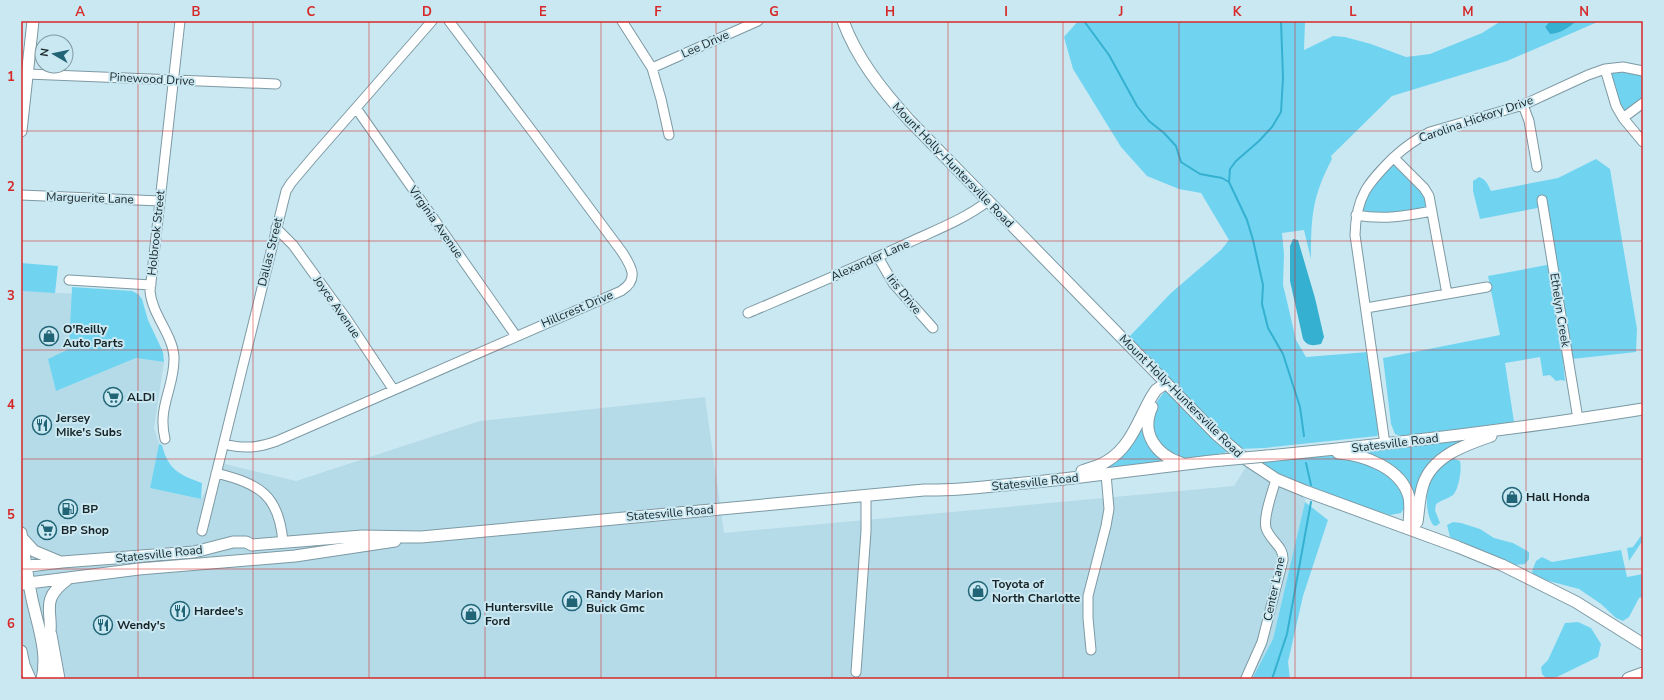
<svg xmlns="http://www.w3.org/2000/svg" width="1664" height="700" font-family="'Nunito Sans',sans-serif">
<rect width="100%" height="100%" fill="#cae8f2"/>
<path fill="#b5dbe8" d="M21 291 98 295 56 391 136 358 164 362 154 428 159 444 150 488 201 499 216 473 224 444 225 464 296 481 480 421 705 397 724 533 1234 486 1249 462 1305 491V502L1273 639 1252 679H21Z"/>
<path fill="#70d4f1" d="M1078 21H1305L1304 50 1333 36 1345 37 1371 44 1406 57 1430 54 1482 33 1501 21H1550L1545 27 1550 34C1562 34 1567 25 1577 21 1583 19 1594 21 1600 21L1507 61 1392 96 1331 156 1332 159C1312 197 1311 217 1311 259L1304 230 1282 233 1284 254 1283 285 1286 297 1296 340 1306 357 1368 352 1379 431 1377 436 1264 448 1238 449 1129 337 1171 293 1221 250 1229 240 1201 193 1179 189 1147 176 1121 147 1073 69 1064 37Z
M1605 69 1643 71V103L1623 118Z
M1394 158 1424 188 1432 211 1369 217 1358 209 1363 196Z
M1596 159 1610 169 1637 329 1636 352 1563 360 1565 381 1561 380 1556 381 1550 375 1543 376 1540 357 1505 363 1514 422 1401 436 1395 434 1391 424 1383 358 1500 335 1488 276 1552 264 1543 207 1480 219 1473 191V181L1479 177C1486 179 1488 185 1491 191L1558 178Z
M21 263 58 266 55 293 21 291Z
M72 287 132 291 138 294 142 299 148 320 163 352 164 362 136 358 56 391 48 359 69 349Z
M1166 390 1228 452 1191 459H1181L1168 455 1153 433V413L1158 400Z
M1146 424 1171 461 1094 469 1139 427Z
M1485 435 1435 462 1418 505 1408 487 1352 452Z
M159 444 162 445C168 470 180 475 202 483L201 499 150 488Z
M1341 456 1356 458 1393 477 1405 497V507L1401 513 1390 515C1363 506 1277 482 1262 462L1274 461 1281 457Z
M1453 458 1460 461C1462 469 1459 489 1453 495 1448 499 1441 500 1436 504L1435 510 1440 523 1436 526 1433 525C1425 513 1425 491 1432 478 1436 469 1444 464 1453 458Z
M1305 502 1328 520 1303 596 1288 662 1290 679H1252L1273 639Z
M1453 522 1461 523 1480 529 1494 538 1513 543 1529 552V559L1525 564 1515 565 1450 537 1447 525Z
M1643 533V540L1629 561 1627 548 1633 547Z
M1621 550 1627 577 1643 574V597L1639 598 1629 617 1623 621 1616 618 1601 604 1579 589 1545 580 1533 574 1532 571 1536 561 1542 557 1552 562Z
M1578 622 1591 628 1601 644 1598 657 1557 677 1547 679 1542 674 1541 667 1548 660 1565 623Z"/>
<path fill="#35b0d0" d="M1550 21H1577C1569 27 1560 34 1550 34L1545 27Z
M1293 239 1298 240 1315 298 1324 337 1321 344C1313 346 1307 346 1303 339L1290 281V246Z"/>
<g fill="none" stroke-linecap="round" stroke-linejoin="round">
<path stroke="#35b0d0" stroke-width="2" d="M1084 21 1109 55 1137 106 1149 121 1164 133 1176 146 1181 162 1200 174 1222 178 1229 182
M1281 21 1283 78 1281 112 1272 127 1259 141 1236 161 1230 169 1229 182 1247 220 1253 240 1263 285 1262 304 1268 328 1283 354 1300 407 1304 436
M1306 463 1311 485
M1272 679 1287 634 1311 502"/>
<defs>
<path id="minor" d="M622 21 652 68 661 99 669 135
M652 68 758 21
M1605 69 1616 106 1623 118 1643 142
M27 74 276 84
M1523 105 1529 121 1537 167
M356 108 516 336
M1623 118 1643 103
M21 195 160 201
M1542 200 1578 419
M1356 215C1383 220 1406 216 1432 211
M276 228 293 245 348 321 393 389
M878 257 893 283 933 328
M69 280 151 285
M1447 294 1487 287
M1366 308 1447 294 1429 196 1424 188 1394 158
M748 313C802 290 857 267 910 242 936 230 965 219 988 201
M165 439C157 406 175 387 174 357 173 335 152 315 150 291L180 21
M224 444C244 449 257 448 277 441L621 291C640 279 631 266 622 252L535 135 449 21
M1385 444 1355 235C1356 196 1368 183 1394 157 1405 147 1416 139 1430 132L1523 105 1588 75 1605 69 1623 67 1643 71
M216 473C260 484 279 495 283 542
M202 531 286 191 291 183 313 157 432 21
M1091 650 1088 618V596L1106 526 1109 509 1106 474
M856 672 866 531V495
M1246 678 1262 642 1283 560C1284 546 1270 541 1266 528 1263 516 1273 491 1276 479"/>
<path id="major" d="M843 21C857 59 882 90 909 120L1216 434 1244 458 1276 479 1305 491 1458 547 1502 565 1576 602 1643 644
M21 131 33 21
M1152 407C1140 433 1156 455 1181 463
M1338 453C1365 455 1401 468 1409 497 1411 507 1409 518 1409 528
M1267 456C1393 444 1518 429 1643 409
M1082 471C1090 468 1100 466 1107 461 1131 447 1139 418 1152 396L1156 390 1166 383
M1409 528 1417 522C1419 510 1419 497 1423 485 1432 456 1465 445 1491 436
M21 533C24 553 27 574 31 594 36 621 49 652 42 679
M22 538 34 551 58 561
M21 567 62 562 194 552 233 542H246L252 545 362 536 421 537 924 490C954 491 984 487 1014 484 1084 478 1153 467 1222 460
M21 584 139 569 295 556 395 541
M47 644C58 614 35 603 68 579
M21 651 24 665 30 679"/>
<path id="highway" d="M50 635 58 679
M45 665 50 679
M1629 679 1643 674"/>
</defs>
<use href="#minor" stroke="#7d99a3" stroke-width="11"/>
<use href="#major" stroke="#7d99a3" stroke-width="13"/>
<use href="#highway" stroke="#7d99a3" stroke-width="15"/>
<use href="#minor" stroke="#fff" stroke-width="9"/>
<use href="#major" stroke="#fff" stroke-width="11"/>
<use href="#highway" stroke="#fff" stroke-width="13"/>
<defs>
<path id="major-bridge" d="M1222 460 1267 456"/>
</defs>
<use href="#major-bridge" stroke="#7d99a3" stroke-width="13" stroke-linecap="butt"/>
<use href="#major-bridge" stroke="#fff" stroke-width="11"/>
</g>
<path fill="none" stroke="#d62828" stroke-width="1" stroke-opacity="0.55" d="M138 21V679M253 21V679M369 21V679M485 21V679M601 21V679M716 21V679M832 21V679M948 21V679M1063 21V679M1179 21V679M1295 21V679M1411 21V679M1526 21V679M21 131H1643M21 241H1643M21 350H1643M21 459H1643M21 569H1643"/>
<defs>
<symbol id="shop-ring" viewBox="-11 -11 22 22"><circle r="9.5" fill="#cae8f2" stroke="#206476" stroke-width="1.5"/><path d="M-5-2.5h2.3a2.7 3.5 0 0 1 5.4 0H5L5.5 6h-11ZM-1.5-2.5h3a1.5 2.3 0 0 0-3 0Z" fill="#206476"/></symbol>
<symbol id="supermarket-ring" viewBox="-11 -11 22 22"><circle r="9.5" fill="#cae8f2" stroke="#206476" stroke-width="1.5"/><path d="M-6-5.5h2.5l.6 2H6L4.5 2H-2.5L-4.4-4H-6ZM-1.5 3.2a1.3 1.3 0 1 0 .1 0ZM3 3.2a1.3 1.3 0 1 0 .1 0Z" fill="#206476"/></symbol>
<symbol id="restaurant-ring" viewBox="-11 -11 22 22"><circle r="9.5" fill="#cae8f2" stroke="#206476" stroke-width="1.5"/><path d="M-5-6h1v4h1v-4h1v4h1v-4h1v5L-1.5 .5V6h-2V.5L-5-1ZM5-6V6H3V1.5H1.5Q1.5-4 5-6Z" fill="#206476"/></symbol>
<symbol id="fuel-ring" viewBox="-11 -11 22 22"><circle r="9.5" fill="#cae8f2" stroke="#206476" stroke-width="1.5"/><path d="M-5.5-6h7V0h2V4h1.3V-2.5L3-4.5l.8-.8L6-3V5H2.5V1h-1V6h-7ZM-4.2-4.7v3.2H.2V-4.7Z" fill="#206476"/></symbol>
</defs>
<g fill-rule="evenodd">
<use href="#shop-ring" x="38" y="325" width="22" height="22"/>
<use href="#supermarket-ring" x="102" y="386" width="22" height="22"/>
<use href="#restaurant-ring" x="31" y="414" width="22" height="22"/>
<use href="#shop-ring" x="1501" y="486" width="22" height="22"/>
<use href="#fuel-ring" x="57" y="498" width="22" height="22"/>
<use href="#supermarket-ring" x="36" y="519" width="22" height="22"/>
<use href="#shop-ring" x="967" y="580" width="22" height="22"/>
<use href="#shop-ring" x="561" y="590" width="22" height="22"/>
<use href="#restaurant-ring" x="169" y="600" width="22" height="22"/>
<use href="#shop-ring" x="460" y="603" width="22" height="22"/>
<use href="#restaurant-ring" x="92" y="614" width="22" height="22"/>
</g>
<g text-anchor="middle" stroke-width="4" stroke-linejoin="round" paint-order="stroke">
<g font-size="12" fill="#182427" stroke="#cae8f2">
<text transform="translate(705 44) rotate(-24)" y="4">Lee Drive</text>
<text transform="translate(152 79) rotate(3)" y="4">Pinewood Drive</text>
<text transform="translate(1476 119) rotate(-19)" y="4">Carolina Hickory Drive</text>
<text transform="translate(953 165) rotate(46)" y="4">Mount Holly-Huntersville Road</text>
<text transform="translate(90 198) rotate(2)" y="4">Marguerite Lane</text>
<text transform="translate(436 222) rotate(55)" y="4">Virginia Avenue</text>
<text transform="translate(156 233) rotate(-84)" y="4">Holbrook Street</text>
<text transform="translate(270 252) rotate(-76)" y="4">Dallas Street</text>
<text transform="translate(870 260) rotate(-24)" y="4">Alexander Lane</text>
<text transform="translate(904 294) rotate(51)" y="4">Iris Drive</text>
<text transform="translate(337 307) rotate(55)" y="4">Joyce Avenue</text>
<text transform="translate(577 309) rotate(-23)" y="4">Hillcrest Drive</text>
<text transform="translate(1560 310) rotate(81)" y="4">Ethelyn Creek</text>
<text transform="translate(1181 396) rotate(45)" y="4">Mount Holly-Huntersville Road</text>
<text transform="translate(1395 443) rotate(-7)" y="4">Statesville Road</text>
<text transform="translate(1035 482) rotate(-6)" y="4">Statesville Road</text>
<text transform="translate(670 513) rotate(-5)" y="4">Statesville Road</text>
<text transform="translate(159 554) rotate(-6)" y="4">Statesville Road</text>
<text transform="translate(1274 589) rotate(-78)" y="4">Center Lane</text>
</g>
<g font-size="12" font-weight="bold" fill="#182427" stroke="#cae8f2" text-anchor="start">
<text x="63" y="333">O'Reilly<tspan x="63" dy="14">Auto Parts</tspan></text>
<text x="127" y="401">ALDI</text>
<text x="56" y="422">Jersey<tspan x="56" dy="14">Mike's Subs</tspan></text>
<text x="1526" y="501">Hall Honda</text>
<text x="82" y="513">BP</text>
<text x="61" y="534">BP Shop</text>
<text x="992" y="588">Toyota of<tspan x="992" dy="14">North Charlotte</tspan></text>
<text x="586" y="598">Randy Marion<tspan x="586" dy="14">Buick Gmc</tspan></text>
<text x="485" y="611">Huntersville<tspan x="485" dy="14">Ford</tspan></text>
<text x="194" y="615">Hardee's</text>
<text x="117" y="629">Wendy's</text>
</g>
</g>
<rect width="1664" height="700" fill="none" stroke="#cae8f2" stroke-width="44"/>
<g transform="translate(54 54) rotate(279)"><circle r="19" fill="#cae8f2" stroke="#839aa1"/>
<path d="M0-3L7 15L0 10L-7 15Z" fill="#206476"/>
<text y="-6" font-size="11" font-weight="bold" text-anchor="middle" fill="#182427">N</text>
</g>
<rect x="22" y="22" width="1620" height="656" fill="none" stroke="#d62828" stroke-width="1.5"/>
<g font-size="13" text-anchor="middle" font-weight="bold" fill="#d62828">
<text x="80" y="16">A</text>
<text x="196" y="16">B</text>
<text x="311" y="16">C</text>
<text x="427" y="16">D</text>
<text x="543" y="16">E</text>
<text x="658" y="16">F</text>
<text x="774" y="16">G</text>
<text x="890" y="16">H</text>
<text x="1006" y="16">I</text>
<text x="1121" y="16">J</text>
<text x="1237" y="16">K</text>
<text x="1353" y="16">L</text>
<text x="1468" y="16">M</text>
<text x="1584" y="16">N</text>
<text x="11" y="81">1</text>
<text x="11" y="191">2</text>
<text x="11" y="300">3</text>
<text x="11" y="409">4</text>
<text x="11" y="519">5</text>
<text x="11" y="628">6</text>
</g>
</svg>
